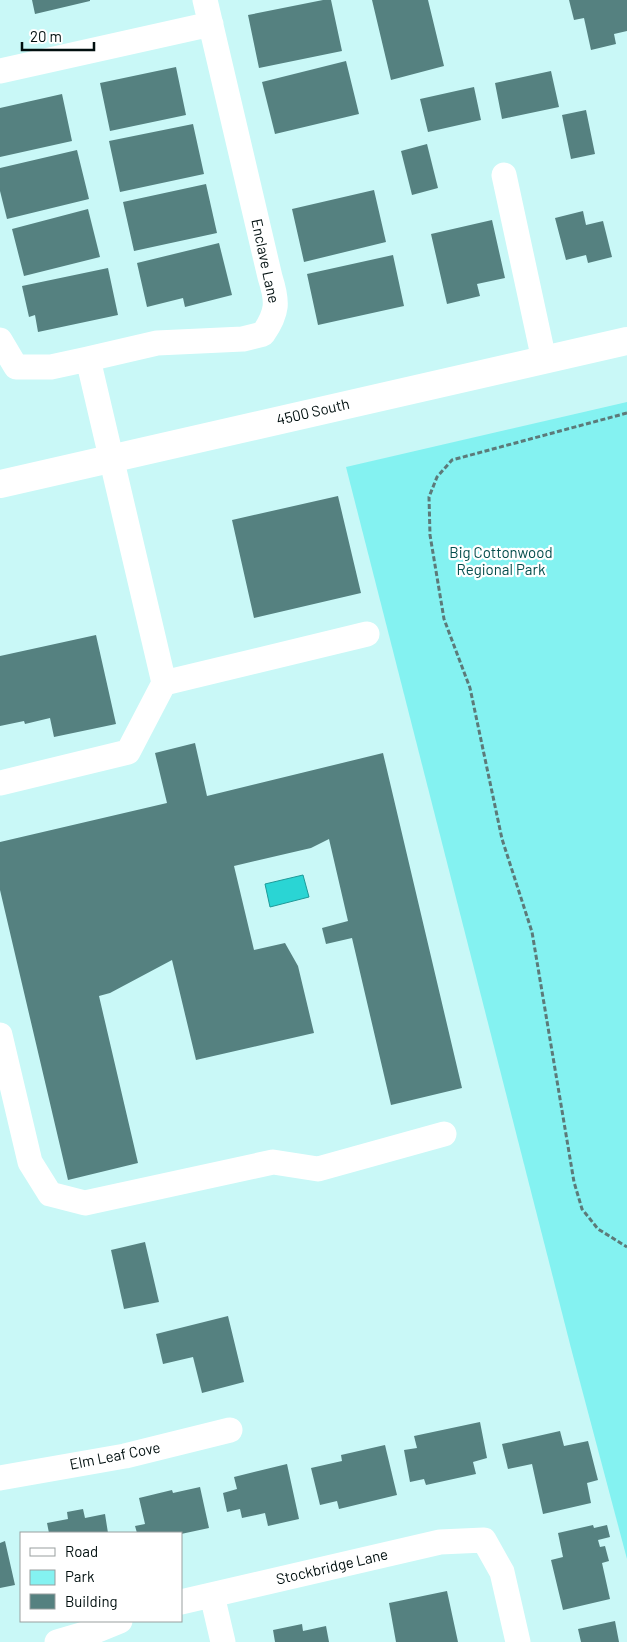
<svg xmlns="http://www.w3.org/2000/svg" width="627" height="1642" font-family="Barlow,sans-serif">
<rect width="100%" height="100%" fill="#c9f8f7"/>
<path fill="#84f2f1" d="M627 402V1559L572 1352 346 467Z"/>
<path fill="#2ad5d4" stroke="#1e9a99" d="M303 875 309 897 270 907 265 884Z"/>
<path fill="#558180" d="M32 0H90V1L35 14Z
M323 0H331L342 51 259 68 248 15Z
M372 0H428L444 66 391 80Z
M569 0H627V31L614 34 616 44 591 50 584 18 574 20Z
M346 61 359 114 275 134 262 82Z
M176 67 186 115 110 131 100 83Z
M551 71 559 107 502 119 495 83Z
M474 87 481 120 428 132 420 99Z
M62 94 72 141 0 157V108Z
M586 110 595 154 571 159 562 115Z
M193 124 204 174 120 192 109 141Z
M427 144 438 188 412 195 401 151Z
M77 150 89 199 7 219 0 191V168Z
M206 184 217 233 134 251 123 202Z
M374 190 386 242 304 262 292 209Z
M88 209 100 257 24 276 12 229Z
M583 211 586 225 603 221 612 257 588 263 586 255 566 260 555 218Z
M492 220 505 278 477 284 480 296 447 304 431 234Z
M219 243 232 295 185 307 183 298 147 307 137 263Z
M393 255 404 306 318 325 307 274Z
M108 268 118 315 38 332 35 315 29 317 22 286Z
M338 496 361 593 254 618 232 520Z
M96 635 116 724 54 737 50 718 25 724 24 721 0 726V656Z
M195 743 207 796 383 753 462 1088 391 1105 352 938 326 944 322 928 348 921 329 839 311 848 234 866 254 950 285 943 298 966 314 1033 196 1060 172 960 110 993 99 996 138 1163 68 1180 0 890V842L167 803 155 753Z
M145 1242 159 1302 124 1309 111 1250Z
M228 1316 244 1382 202 1393 193 1357 163 1364 156 1334Z
M480 1422 487 1458 473 1462 476 1474 426 1485 424 1479 410 1482 404 1450 417 1448 414 1436Z
M560 1431 564 1446 588 1441 598 1480 587 1483 591 1503 543 1514 532 1464 508 1469 502 1444Z
M385 1445 397 1495 339 1509 337 1501 320 1505 311 1468 342 1461 341 1455Z
M287 1464 299 1519 268 1526 265 1513 242 1518 240 1509 227 1512 223 1493 237 1489 234 1477Z
M200 1487 209 1528 181 1534V1533H137L135 1526 145 1524 139 1498 172 1490 173 1493Z
M83 1509 85 1518 105 1514 108 1533H49L47 1523 68 1519 67 1512Z
M593 1525 594 1528 607 1525 610 1537 598 1540 600 1547 605 1546 609 1561 602 1563 610 1599 563 1610 551 1560 563 1557 558 1533Z
M5 1541 15 1585 0 1588V1543Z
M447 1591 458 1642H396L389 1603Z
M615 1621 619 1642H581L578 1629Z
M302 1624 303 1631 326 1626 329 1642H275L273 1630Z"/>
<g fill="none" stroke-linecap="round" stroke-linejoin="round">
<path stroke="#5c7a79" stroke-width="3" stroke-dasharray="5 2.5" stroke-linecap="butt" d="M627 413 452 460 437 477 429 497 430 535 444 619 470 688 502 839 532 932 574 1182 582 1209 598 1229 627 1247"/>
<path stroke="#fff" stroke-width="25" d="M0 71 211 24
M504 175 544 360
M0 340 16 367H51L88 359
M164 683 367 634
M0 783 128 752 164 683 88 359 157 343 243 339 263 334C278 312 278 302 270 277L205 0
M0 1035 30 1162 50 1194 85 1203 273 1162 318 1169 444 1134
M0 1478 125 1456 230 1430
M212 1595 223 1642
M181 1602 440 1542 484 1540 502 1572 518 1642
M57 1642 98 1630 120 1621"/>
<path stroke="#fff" stroke-width="28" d="M0 484 627 341"/>
</g>
<g text-anchor="middle" stroke-width="4.5" stroke-linejoin="round" paint-order="stroke">
<g font-size="15" fill="#010f0f" stroke="#fff">
<text transform="translate(265 261) rotate(78)" y="5">Enclave Lane</text>
<text transform="translate(313 412) rotate(-13)" y="5">4500 South</text>
<text transform="translate(115 1456) rotate(-11)" y="5">Elm Leaf Cove</text>
<text transform="translate(332 1567) rotate(-13)" y="5">Stockbridge Lane</text>
</g>
<g font-size="15" fill="#054e4d" stroke="#fff">
<text x="501" y="558">Big Cottonwood<tspan x="501" dy="17">Regional Park</tspan></text>
</g>
</g>
<rect x="20" y="1532" width="162" height="90" fill="#ffffff" stroke="#999f9f"/>
<rect x="30" y="1548" width="25" height="8" fill="#ffffff" stroke="#999f9f"/>
<text x="65" y="1557" font-size="15" fill="#010f0f">Road</text>
<rect x="30" y="1570" width="25" height="15" fill="#84f2f1" stroke="#999f9f"/>
<text x="65" y="1582" font-size="15" fill="#010f0f">Park</text>
<rect x="30" y="1594" width="25" height="15" fill="#558180" stroke="#999f9f"/>
<text x="65" y="1607" font-size="15" fill="#010f0f">Building</text>
<path d="M22 42v8h72v-8" fill="none" stroke="#010f0f" stroke-width="2.5"/>
<text x="30" y="42" font-size="15" fill="#010f0f" stroke="#ffffff" stroke-width="4" paint-order="stroke">20 m</text>
</svg>
